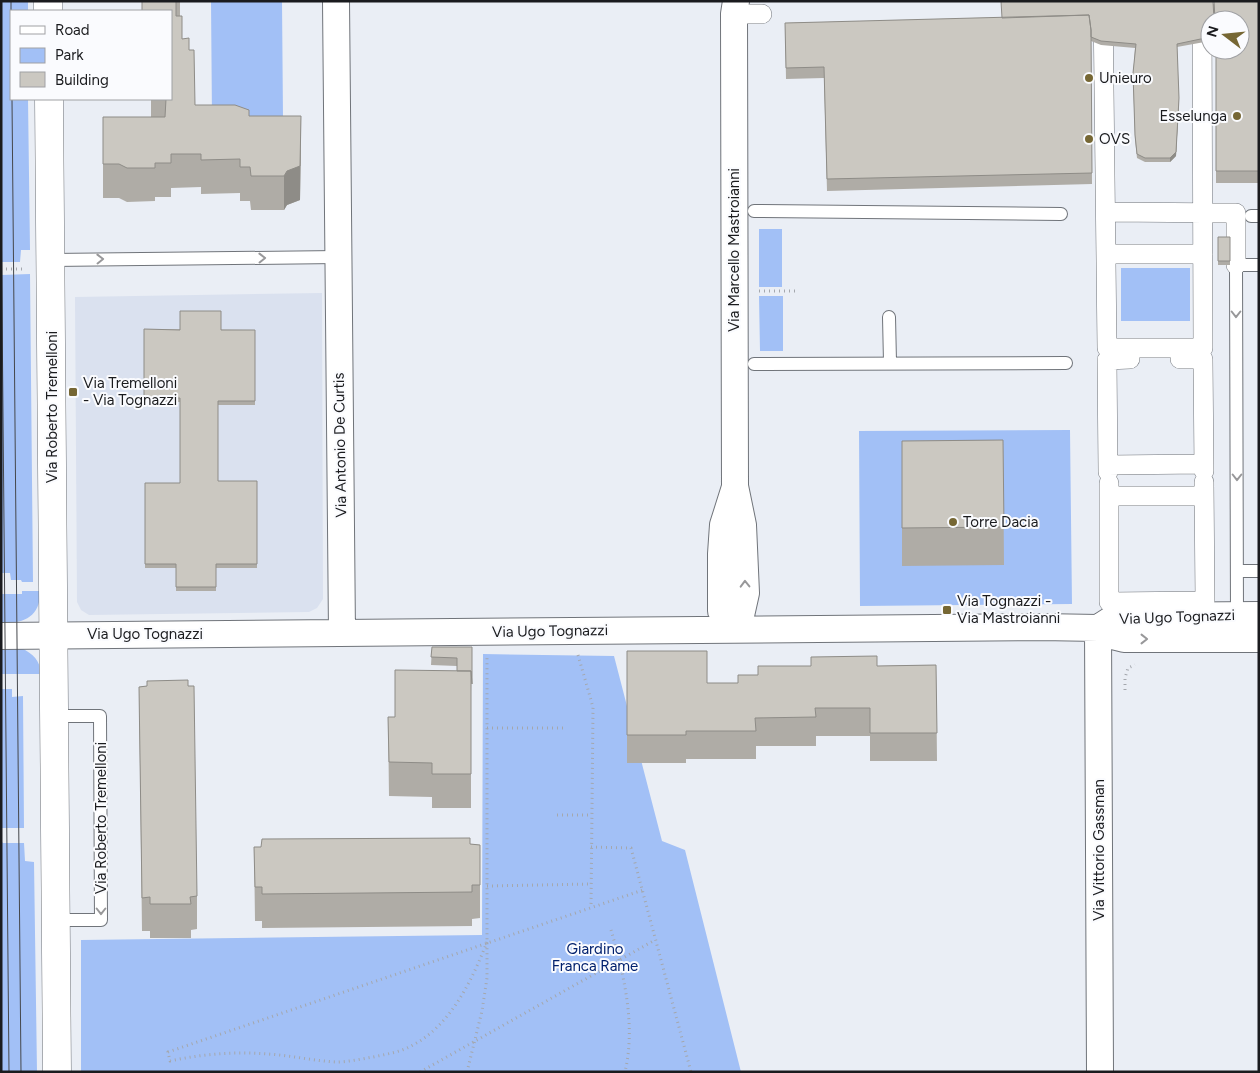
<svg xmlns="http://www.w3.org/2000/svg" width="1260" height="1073" font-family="Figtree,sans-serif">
<rect width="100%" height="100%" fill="#eaeef5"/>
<path fill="#dae1ef" d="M322 293 323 599 317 608 309 612 89 615 81 610 77 602 75 297Z"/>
<path fill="#a2c0f6" d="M1 1H28V11H11V99H28L30 250H21L20 262H1Z
M211 1H282L283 119 212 120Z
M759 229H782V287H759Z
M1190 265V321H1121V268H1190Z
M30 274 33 582H22L21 580H11L10 573H1V275Z
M759 296H783V351H760Z
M1070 430 1072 604 860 606 859 431Z
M22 591H40C41 617 23 624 1 623V594H22Z
M21 648C34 654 39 660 42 674H1V649Z
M483 654 614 656 662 841 685 850 741 1072H81V940L482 935Z
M1 689H12V697L23 696 24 828H1Z
M1 841 3 843H24L25 861 34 862 37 1072H1Z"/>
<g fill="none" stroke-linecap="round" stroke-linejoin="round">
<defs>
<path id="service" d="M754 211 1061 214
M1251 216H1259
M51 260 338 257
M889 317 890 362
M754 364 1066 363
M1237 571H1259
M1237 615 1236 265H1259
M54 716H100L101 920H56"/>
<path id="pedestrian" d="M1103 1 1107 348H1203L1202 1
M734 14H762
M1106 212 1236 213V265
M1106 254H1203
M1180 359H1203L1204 471
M1108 465 1204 464
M1108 472 1107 360 1130 359
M1109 483V602L1205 601 1204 482
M1109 496H1204"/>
<path id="minor" d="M336 1 342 633
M1098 628 1100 1072
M1098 628 1112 619 1124 616 1259 615
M732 629 740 620 746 593 743 525 735 486 734 14 736 1
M732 629 721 611V554L723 525 735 487
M1 636 1041 627 1098 628 1112 636 1124 639H1259"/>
<path id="tertiary" d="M48 1V11
M49 99 57 1072"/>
</defs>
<use href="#service" stroke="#70747a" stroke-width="14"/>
<use href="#pedestrian" stroke="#70747a" stroke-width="20"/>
<use href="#minor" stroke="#70747a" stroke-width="28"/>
<use href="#tertiary" stroke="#70747a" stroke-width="29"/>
<path stroke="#a4a7ad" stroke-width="3" stroke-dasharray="1 4" stroke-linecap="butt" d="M1 269H26
M759 291H798
M578 655 593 707 591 907
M1125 690V678L1128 668 1135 665
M487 728H566
M557 815H592
M591 847 631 848 691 1072
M487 886 591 884
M611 930C624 975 636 1025 625 1072
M487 942C472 980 451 1025 413 1045 401 1052 387 1054 373 1057 361 1059 348 1062 336 1062 317 1061 298 1057 279 1055 242 1051 207 1053 170 1061L168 1052 643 890
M420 1072 655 940
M467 1072 482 1011 487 978V656"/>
<use href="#service" stroke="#fff" stroke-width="12"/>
<use href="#pedestrian" stroke="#fff" stroke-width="19"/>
<use href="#minor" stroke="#fff" stroke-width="26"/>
<use href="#tertiary" stroke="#fff" stroke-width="28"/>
<path stroke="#45474b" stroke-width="1" d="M11 1V11
M12 99 21 1072
M1 195 9 1072"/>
</g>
<path fill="#afaca6" d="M142 1H186H180V16L182 39 189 50 195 105 249 116 301 150 300 200 287 205 284 210H251L250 201H240V193L201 194V187L171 188V197H155V201L127 202 119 198H103V117H151V99H171Z
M1259 1V183H1216V50H1240L1210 20V41L1177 47 1179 102 1176 156 1170 162H1145L1137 158 1135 139 1133 77 1135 48 1101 45 1091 41 1092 184 827 191 824 78 786 79 785 23 1001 18Z
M1218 237H1230V265H1218Z
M144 329 255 330V405H218V481H257V568H216V591H176V568H145V483H180V402H144Z
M1003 440 1004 565 902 566V441Z
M432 647H472L471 692V808H432V797L389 796 388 717H395L457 671V666L431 665Z
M627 651 707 683H738L758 675 877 666 936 665 937 761H870V736H816V746H756V759H686V763H627Z
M147 681 188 686 197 896V929L191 930V938H150V931H142L139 687 147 686Z
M470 844 480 845V918L472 919V926L262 928V921H255L254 847Z"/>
<path fill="#8e8c87" d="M1179 98 1176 156 1170 162V158Z
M301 116 300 200 287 205 284 210V176L287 171Z"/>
<path fill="#cbc8c1" stroke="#8e8c87" d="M142 1H176V16H182V39L189 38V50H194L195 105H235L249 110V116H301L300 166 287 171 284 176H251L250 167H240V159L201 160V154H171V163H155V168H127L119 164H103V117H165L166 99H171V11H142Z
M1001 1H1213L1214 20H1210V37L1177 44 1179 98 1176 152 1170 158H1145L1137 154 1135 135 1133 73 1136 44 1101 41 1091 37V30L1089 15 1002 18Z
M1214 1H1259V171H1216V50H1240V20H1215Z
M1089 15 1091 30 1092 173 827 179 824 67 786 68 785 23Z
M1218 237H1230V261H1218Z
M180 311H221V330H255V401H218V481H257V564H216V587H176V564H145V483H180V398H144V329L180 330Z
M1003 440 1004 527 902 528V441Z
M432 647H472V684L471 671H457V658L431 657Z
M627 651H707V683H738V675H758V666H811V657L877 656V666L936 665 937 733H870V708H815L816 717 755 718 756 731H686V735H627Z
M395 670 471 671V774H432V763L389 762 388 717H395Z
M188 680V686H194L197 896 190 897 191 904H150V897L142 898 139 687 147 686V681Z
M470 838V844L480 845V885H472V892L262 894V887H255L254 847H261L262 839Z"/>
<defs><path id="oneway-chevron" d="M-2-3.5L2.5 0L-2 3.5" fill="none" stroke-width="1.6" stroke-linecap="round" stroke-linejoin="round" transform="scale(1.25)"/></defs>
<g stroke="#98989a">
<use href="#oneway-chevron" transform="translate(262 258) rotate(-1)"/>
<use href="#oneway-chevron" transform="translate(100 259) rotate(-1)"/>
<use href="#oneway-chevron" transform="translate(1236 314) rotate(90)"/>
<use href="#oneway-chevron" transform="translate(1237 477) rotate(90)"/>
<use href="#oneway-chevron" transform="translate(745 584) rotate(-91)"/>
<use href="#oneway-chevron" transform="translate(1144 639)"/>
<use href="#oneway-chevron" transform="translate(101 911) rotate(90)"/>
</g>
<g fill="#766734" stroke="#fafbfe" stroke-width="2">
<circle cx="1089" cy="78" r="5"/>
<circle cx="1237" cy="116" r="5"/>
<circle cx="1089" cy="139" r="5"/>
<rect x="68" y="387" width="10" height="10" rx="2.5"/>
<circle cx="953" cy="522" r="5"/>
<rect x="942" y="605" width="10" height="10" rx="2.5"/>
</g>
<g text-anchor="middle" stroke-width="4" stroke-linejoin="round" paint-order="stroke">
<g font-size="15" fill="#1a1b1e" stroke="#fafbfe" text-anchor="start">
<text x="1099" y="83">Unieuro</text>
<text x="1227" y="121" text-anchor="end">Esselunga</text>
<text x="1099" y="144">OVS</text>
<text x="83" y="388">Via Tremelloni<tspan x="83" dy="17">- Via Tognazzi</tspan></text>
<text x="963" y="527">Torre Dacia</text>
<text x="957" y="606">Via Tognazzi -<tspan x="957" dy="17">Via Mastroianni</tspan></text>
</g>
<g font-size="15" fill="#1a1b1e" stroke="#fafbfe">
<text transform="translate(734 250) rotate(-90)" y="5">Via Marcello Mastroianni</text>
<text transform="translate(52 407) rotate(-90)" y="5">Via Roberto Tremelloni</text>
<text transform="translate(340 445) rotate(-91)" y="5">Via Antonio De Curtis</text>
<text transform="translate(1177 617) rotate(-2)" y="5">Via Ugo Tognazzi</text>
<text transform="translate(550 631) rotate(-1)" y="5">Via Ugo Tognazzi</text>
<text x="145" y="639">Via Ugo Tognazzi</text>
<text transform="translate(101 818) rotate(-90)" y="5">Via Roberto Tremelloni</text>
<text transform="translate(1099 850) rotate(-90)" y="5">Via Vittorio Gassman</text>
</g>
<g font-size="15" fill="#00206d" stroke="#fafbfe">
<text x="595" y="954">Giardino<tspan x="595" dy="17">Franca Rame</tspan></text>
</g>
</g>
<rect width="1260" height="1073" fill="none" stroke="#1a1b1e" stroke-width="5"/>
<rect x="10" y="10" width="162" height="90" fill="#fafbfe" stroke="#a0a1a4"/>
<rect x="20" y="26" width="25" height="8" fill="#ffffff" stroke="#a0a1a4"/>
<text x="55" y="35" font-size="15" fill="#1a1b1e">Road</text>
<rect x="20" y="48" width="25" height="15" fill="#a2c0f6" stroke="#a0a1a4"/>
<text x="55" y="60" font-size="15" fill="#1a1b1e">Park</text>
<rect x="20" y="72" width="25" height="15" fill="#cbc8c1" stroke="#a0a1a4"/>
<text x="55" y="85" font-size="15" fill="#1a1b1e">Building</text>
<g transform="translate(1225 35) rotate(286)"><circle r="24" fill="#fafbfe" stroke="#a0a1a4"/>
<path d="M0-4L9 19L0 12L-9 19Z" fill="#766734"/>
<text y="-8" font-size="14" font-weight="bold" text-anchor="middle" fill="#1a1b1e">N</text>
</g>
</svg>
